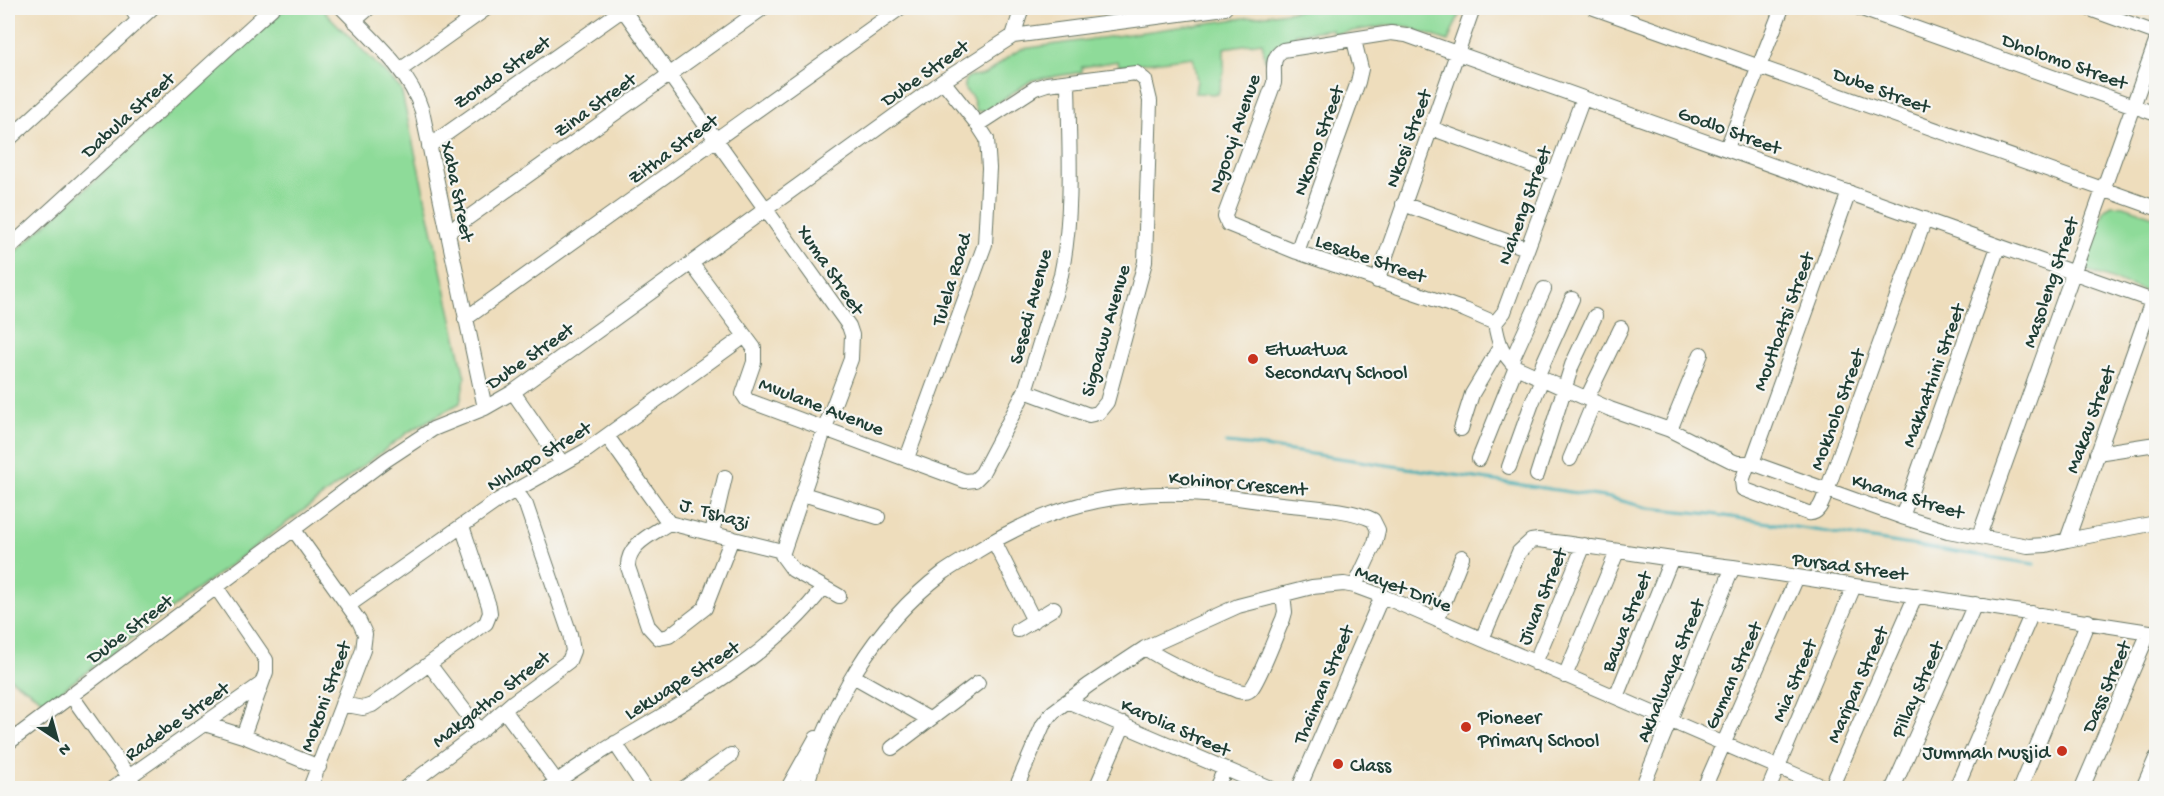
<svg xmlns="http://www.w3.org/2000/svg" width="2164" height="796" font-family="'Gochi Hand',sans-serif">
<rect width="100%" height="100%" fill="#f6f6f2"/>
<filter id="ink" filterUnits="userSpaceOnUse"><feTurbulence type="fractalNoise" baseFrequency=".0167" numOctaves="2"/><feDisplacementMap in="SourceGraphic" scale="12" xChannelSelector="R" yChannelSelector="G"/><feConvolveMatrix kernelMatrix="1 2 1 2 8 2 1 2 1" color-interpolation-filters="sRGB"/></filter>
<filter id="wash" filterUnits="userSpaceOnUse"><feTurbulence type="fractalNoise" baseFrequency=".008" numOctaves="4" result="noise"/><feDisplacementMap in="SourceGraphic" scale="24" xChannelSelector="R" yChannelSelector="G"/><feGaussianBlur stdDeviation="1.35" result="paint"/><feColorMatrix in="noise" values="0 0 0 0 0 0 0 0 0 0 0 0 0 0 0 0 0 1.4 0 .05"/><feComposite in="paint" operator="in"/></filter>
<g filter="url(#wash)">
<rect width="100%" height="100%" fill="#eeddbc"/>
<path fill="#8edb99" stroke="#568c66" stroke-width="1.5" d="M286 8H321L401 89 465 378 460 403 410 431 46 702 8 677V262L15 252Z
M1315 8H1458L1460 13 1448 41 1404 26 1392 25 1333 34 1332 29 1295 34V40L1276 45 1265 60 1262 42 1224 48V71L1218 94 1195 93 1197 81 1193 57 1119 66 1118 61 1082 67V72L1032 80 985 111H976C975 107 974 101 972 97 970 93 964 92 964 86 964 73 975 77 982 75 990 74 1008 54 1022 49Z
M2112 205 2124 206 2156 217V295L2086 270 2085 262 2105 209Z"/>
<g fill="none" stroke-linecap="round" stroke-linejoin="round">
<path stroke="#39abb3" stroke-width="3" d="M1226 443 1264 447 1611 498 1649 508 1711 514 2034 564"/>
</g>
</g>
<g filter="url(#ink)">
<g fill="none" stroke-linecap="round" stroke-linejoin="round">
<defs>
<path id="minor" d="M131 8 139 20
M342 8C370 37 410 71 422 111L485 408
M622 8 849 326 852 335 851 359 825 428 782 555 793 570 839 596
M1594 8 2156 208
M1859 8 2156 114
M2087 8 2156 33
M354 21 369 8
M1013 36 1022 8
M400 70 487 8
M978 125 1035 88 1047 84 1136 73 1145 80 1150 101 1145 262 1107 402 1098 413 1089 415 1025 391
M1431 128 1555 174
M8 140 152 8
M429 146 625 8
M1727 148 1782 8
M1403 204 1526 248
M448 232 763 8
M8 249 272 8
M1297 252 1358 82 1361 69 1354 40
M691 263 754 348V362L743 394 747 400 965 481 975 480 982 473 1025 391 1061 275C1074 213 1069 145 1068 82
M1377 281 1473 8
M465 319 900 8
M1495 323 1465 310 1297 252 1228 224 1225 217 1226 212 1274 83C1275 70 1270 58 1283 50L1391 33 1406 35 2156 302
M1495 323C1498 342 1502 354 1516 367L1610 409 1670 430 1732 461 1737 463H1752L1902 517 1948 531 2028 546 2046 545 2067 540 2152 301
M1495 323 1504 312 1583 98
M1511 362 1544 289
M1537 377 1572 299
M513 392 562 463
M1587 398 1621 328
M1461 429 1472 394 1500 347
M1670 430 1701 354
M607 436 669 523 782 551
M2097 453 2156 444
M907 458 985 244 989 168 987 139 978 125 943 81
M1479 459 1516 367
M1570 459 1594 402
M1752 463 1849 192
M1748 464 1742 481 1743 489 1808 513C1820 515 1823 499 1827 490L1925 219
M1509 467 1532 403 1542 379
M1537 475 1572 365 1595 316
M803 494 878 517
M1902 517 1998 247
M669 523C653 534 627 544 628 567L648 626 659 638 669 636 705 608 732 538
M294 530 359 621 365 634 363 650 310 788
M712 533 725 477
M1979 536 2156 42
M2067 540 2156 523
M994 541 1034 621
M216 587 266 660V672L243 736
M349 605 500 499 587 450 745 336
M1437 620 1462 557
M1018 630 1054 608
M1482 639 1519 552 1531 541 1538 540C1603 547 1668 560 1733 567L2156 633
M1145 648C1173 667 1206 678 1238 691 1243 692 1247 693 1251 689 1260 679 1276 634 1283 619L1285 612 1283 594
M1535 663 1584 545
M429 664 480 731
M853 676 929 719
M1565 676 1617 552
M71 695 137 788
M1616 697 1671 560
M1067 701 1270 788
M342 704 363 708 372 705 486 623 490 613 489 606 462 526
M504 710 557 782
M205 724 243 736 319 767
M8 743 386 460 433 429 485 408 513 392 943 81 1013 36 1225 8
M615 743 645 788
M892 748 978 683
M113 788 261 684
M405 788 480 731 512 703 569 661 573 651 570 634 526 505 519 495 514 492
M548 788C639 720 752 680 823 588
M684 788 731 755
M788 788 816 738
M806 788C828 706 873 626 943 573 954 565 966 559 977 551 1023 522 1076 501 1130 496 1175 491 1221 495 1266 502 1296 507 1347 507 1373 520L1378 530 1375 543 1355 586
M1016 788 1043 725 1053 712 1089 685 1145 648 1238 606 1312 587 1344 584 1355 586 1382 596 1826 788
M1096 788 1124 724
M1216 788 1225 769
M1299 788 1382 596
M1642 788 1733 567
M1704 788 1797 577
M1769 788 1854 586
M1831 788 1916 595
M1893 788 1975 604
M1956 788 2032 613
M2020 788 2088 621
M2082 788 2149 632
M2143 788 2156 758"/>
</defs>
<use href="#minor" stroke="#677564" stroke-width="16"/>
<use href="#minor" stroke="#fff" stroke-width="14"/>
</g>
</g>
<g fill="#c8321e" stroke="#f6f6f2" stroke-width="2">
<circle cx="1253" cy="359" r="6"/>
<circle cx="1466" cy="727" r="6"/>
<circle cx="2062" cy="751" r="6"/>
<circle cx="1338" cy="764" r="6"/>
</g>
<g text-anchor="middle" stroke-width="4.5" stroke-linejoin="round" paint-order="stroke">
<g font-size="20" fill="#1f3d34" stroke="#f6f6f2">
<text transform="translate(2065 60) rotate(20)" y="7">Dholomo Street</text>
<text transform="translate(501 71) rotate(-35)" y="7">Zondo Street</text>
<text transform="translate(924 72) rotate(-35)" y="7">Dube Street</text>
<text transform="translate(1882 89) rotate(20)" y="7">Dube Street</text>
<text transform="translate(594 104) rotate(-36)" y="7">Zina Street</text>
<text transform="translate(127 114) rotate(-42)" y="7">Dabula Street</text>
<text transform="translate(1730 129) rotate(20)" y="7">Godlo Street</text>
<text transform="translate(1233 133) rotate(-71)" y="7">Ngooyi Avenue</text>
<text transform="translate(1407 138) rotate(-70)" y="7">Nkosi Street</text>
<text transform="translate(1317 140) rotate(-70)" y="7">Nkomo Street</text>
<text transform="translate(672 148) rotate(-36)" y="7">Zitha Street</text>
<text transform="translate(459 191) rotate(78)" y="7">Xaba Street</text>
<text transform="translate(1523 205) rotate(-70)" y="7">Naheng Street</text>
<text transform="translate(1371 257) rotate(19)" y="7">Lesabe Street</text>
<text transform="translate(832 269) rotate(56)" y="7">Xuma Street</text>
<text transform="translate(950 279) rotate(-73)" y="7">Tulela Road</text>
<text transform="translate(2049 282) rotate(-71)" y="7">Masoleng Street</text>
<text transform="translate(1029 306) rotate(-75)" y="7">Sesedi Avenue</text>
<text transform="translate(1782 321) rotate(-70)" y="7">Moutloatsi Street</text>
<text transform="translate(1104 330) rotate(-74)" y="7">Sigoawu Avenue</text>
<text transform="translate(529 355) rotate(-35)" y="7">Dube Street</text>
<text transform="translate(1932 375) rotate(-70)" y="7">Makhathini Street</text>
<text transform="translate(822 405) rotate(21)" y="7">Mvulane Avenue</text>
<text transform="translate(1836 409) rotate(-70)" y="7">Mokholo Street</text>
<text transform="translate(2089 419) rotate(-70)" y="7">Makau Street</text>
<text transform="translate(538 455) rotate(-31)" y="7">Nhlapo Street</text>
<text transform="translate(1238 482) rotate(5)" y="7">Kohinor Crescent</text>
<text transform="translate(1908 495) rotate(17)" y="7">Khama Street</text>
<text transform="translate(715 512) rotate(16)" y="7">J. Tshazi</text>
<text transform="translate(1850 565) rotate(8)" y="7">Pursad Street</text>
<text transform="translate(1404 587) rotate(21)" y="7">Mayet Drive</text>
<text transform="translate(1541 596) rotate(-68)" y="7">Jivan Street</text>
<text transform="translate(1625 621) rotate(-68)" y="7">Bawa Street</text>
<text transform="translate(129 628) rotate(-37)" y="7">Dube Street</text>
<text transform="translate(1669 670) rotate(-68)" y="7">Akhalwaya Street</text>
<text transform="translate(1732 675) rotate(-66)" y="7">Guman Street</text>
<text transform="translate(681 679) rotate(-32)" y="7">Lekwape Street</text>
<text transform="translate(1793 680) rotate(-67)" y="7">Mia Street</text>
<text transform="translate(1322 684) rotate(-67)" y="7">Thaiman Street</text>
<text transform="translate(1856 684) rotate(-66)" y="7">Maripan Street</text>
<text transform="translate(2105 686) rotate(-67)" y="7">Dass Street</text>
<text transform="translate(1916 689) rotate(-66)" y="7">Pillay Street</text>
<text transform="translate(324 696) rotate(-70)" y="7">Mokoni Street</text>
<text transform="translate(490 698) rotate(-38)" y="7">Makgatho Street</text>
<text transform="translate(176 720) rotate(-35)" y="7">Radebe Street</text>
<text transform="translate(1176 726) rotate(24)" y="7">Karolia Street</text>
</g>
<g font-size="20" fill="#1f3d34" stroke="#f6f6f2" text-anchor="start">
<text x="1265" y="355">Etwatwa<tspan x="1265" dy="23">Secondary School</tspan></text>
<text x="1478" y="723">Pioneer<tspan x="1478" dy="23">Primary School</tspan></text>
<text x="2050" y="758" text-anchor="end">Jummah Musjid</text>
<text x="1350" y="771">Class</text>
</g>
</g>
<rect width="2164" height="796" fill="none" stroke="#f6f6f2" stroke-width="30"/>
<g transform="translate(57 739) rotate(144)" stroke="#f6f6f2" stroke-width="4.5" paint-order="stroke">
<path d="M0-4.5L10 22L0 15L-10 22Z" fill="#1f3d34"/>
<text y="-9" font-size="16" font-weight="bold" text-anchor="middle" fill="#1f3d34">N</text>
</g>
</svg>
